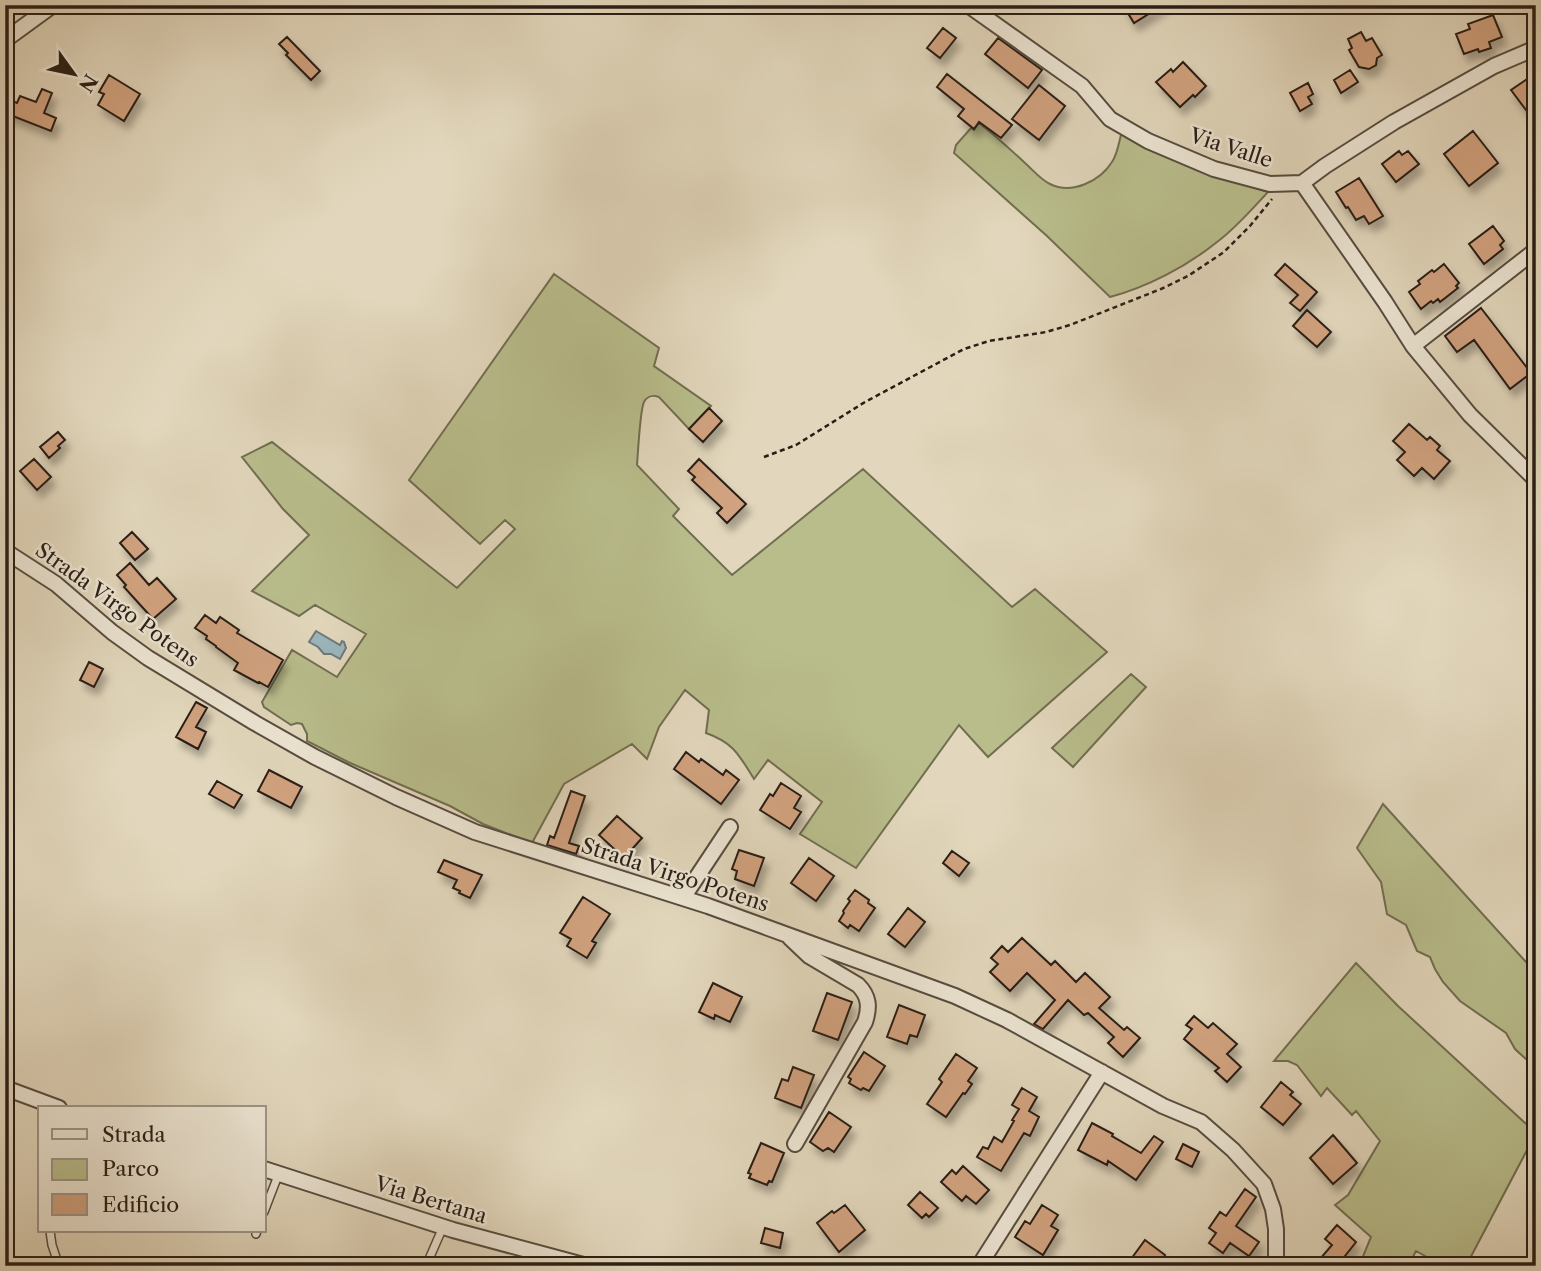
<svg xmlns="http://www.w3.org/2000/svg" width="1541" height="1271" font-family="'Libre Caslon Text',serif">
<defs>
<filter id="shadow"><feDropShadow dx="4.5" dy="8" stdDeviation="3.5" flood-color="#0004"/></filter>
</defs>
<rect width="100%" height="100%" fill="#e2d7bc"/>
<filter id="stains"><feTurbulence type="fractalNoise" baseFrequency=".00286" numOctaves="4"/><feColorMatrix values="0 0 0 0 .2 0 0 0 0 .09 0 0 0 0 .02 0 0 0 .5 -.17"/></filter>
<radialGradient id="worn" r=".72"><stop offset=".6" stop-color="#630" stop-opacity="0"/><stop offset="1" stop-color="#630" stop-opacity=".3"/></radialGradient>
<path fill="#b9bd8c" stroke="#716e51" stroke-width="2" d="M979 123C996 136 1010 149 1025 163 1033 170 1041 180 1050 184 1072 195 1100 181 1112 162 1118 153 1119 141 1122 131 1142 148 1165 156 1190 165 1216 175 1242 184 1268 192 1252 209 1236 228 1217 242 1186 267 1147 287 1110 297L1047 236 954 153 956 145 971 128 974 130Z
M554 274 659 348 654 366 711 406 689 429 659 397C653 395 648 395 644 402 640 410 638 453 637 465L679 509 673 516 732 575 863 469 1012 607 1035 589 1107 652 988 757 959 725 856 868 800 834 822 802 768 760 754 779C739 755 734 743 706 733L709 710 685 690 659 727 647 759 632 744 564 784 532 843 483 824 450 806 348 762 307 741V734L302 724 297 723 291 725 264 707 262 702 292 650 337 677 366 634 315 605 299 616 252 591 309 535 283 509 242 457 272 442 457 588 515 529 505 520 480 544 409 480Z
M1131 674 1146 687 1073 767 1052 748Z
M1383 804 1536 973V1064L1527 1060 1515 1049 1506 1033 1460 1001 1443 982 1435 969 1430 957 1417 951 1406 925 1387 914 1381 882 1357 848Z
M1356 963 1398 1006 1536 1133 1466 1266H1443L1416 1251 1408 1266H1359L1371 1237 1335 1205 1348 1195 1380 1141 1356 1111 1352 1115 1327 1088 1321 1096 1297 1065 1288 1061H1274Z"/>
<path fill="#9bb6bd" stroke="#6d797a" stroke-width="2" d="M316 631 340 645 342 641 344 642 346 648 340 659 331 654H324L318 647 309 642Z"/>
<path fill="#d1a27f" stroke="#291e16" stroke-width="2" filter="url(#shadow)" d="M1123 5H1163L1134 23Z
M1493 15 1502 37 1489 42 1491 48 1479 52 1478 49 1464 54 1456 34 1470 29 1468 24Z
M943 28 956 38 940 58 927 48Z
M1361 32 1366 41 1372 38 1382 55 1377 58 1376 65 1369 69 1359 67 1349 50 1352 48 1348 39Z
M287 37 320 71 311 80 286 55 288 53 279 44Z
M998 38 1042 70 1028 88 985 54Z
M1183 62 1206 86 1195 97 1193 95 1180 107 1156 82 1171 69 1173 72Z
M1350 70 1358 82 1341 93 1334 80Z
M1536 73V104L1526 110 1511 90Z
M947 74 1012 125 1001 138 979 122 974 129 958 116 964 109 937 87Z
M109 75 140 94 124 121 98 105 104 94 99 92Z
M1308 83 1313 94 1308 97 1312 104 1300 111 1290 93Z
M1039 85 1065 106 1039 140 1012 119Z
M42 89 52 93 44 113 56 118 51 131 5 113V98L17 103 20 96 36 102Z
M1473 131 1498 163 1469 186 1444 154Z
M1399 151 1402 155 1408 151 1419 164 1396 182 1382 164Z
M1359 178 1383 216 1369 224 1364 216 1356 220 1348 207 1346 208 1336 192Z
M1493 226 1504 241 1500 245 1503 249 1484 264 1469 244Z
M1285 264 1317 292 1300 311 1290 303 1298 295 1275 275Z
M1444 264 1459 283 1456 286 1458 288 1440 302 1438 299 1433 303 1431 301 1421 309 1409 292 1420 284 1418 281 1432 270 1434 272Z
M1481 308 1531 373 1510 389 1474 340 1457 352 1445 336Z
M1307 310 1331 332 1317 347 1293 326Z
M709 408 722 421 703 442 689 429Z
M1409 424 1427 440 1430 437 1440 446 1437 450 1450 461 1434 479 1422 468 1414 476 1397 460 1405 452 1393 441Z
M58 432 65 440 58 446 60 448 49 458 40 447Z
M34 459 51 477 37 490 20 471Z
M699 459 746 504 727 523 717 513 722 508 692 480 695 477 688 471Z
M132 532 148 549 135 560 120 543Z
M130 563 149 585 157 578 176 599 153 619 124 587 126 585 117 575Z
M205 615 216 623 220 617 239 630 237 633 283 660 268 687 259 682 258 683 234 670 238 663 216 647V646L206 639 207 636 195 628Z
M89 662 103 669 94 687 80 680Z
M196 702 207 708 196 727 206 732 198 749 176 737Z
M686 752 699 762 701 759 723 775 726 770 739 780 721 804 674 769Z
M269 770 302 787 291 808 258 791Z
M217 781 242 795 234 808 209 794Z
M781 783 801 796 794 808 801 812 790 829 760 810 770 794 773 796Z
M571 791 585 796 569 843 579 846 576 854 547 845 550 836 554 838Z
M617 816 642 838 624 858 599 835Z
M739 850 764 858 754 886 735 879 737 871 732 869Z
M952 851 969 863 959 876 943 863Z
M809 858 834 876 816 901 791 883Z
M444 860 482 875 470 898 459 893 460 891 453 888 457 880 438 872Z
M855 890 869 900 868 903 875 908 859 931 850 925 848 928 839 921 844 913 843 911 850 901 848 899Z
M583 897 610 914 592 941 596 943 587 958 567 946 571 939 560 933Z
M908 908 925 922 905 947 888 934Z
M1022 938 1051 965 1055 961 1076 982 1085 973 1110 997 1099 1008 1124 1030 1127 1027 1140 1038 1123 1057 1108 1043 1114 1037 1088 1013 1084 1015 1068 1000 1043 1029 1034 1024 1055 1000 1027 973 1010 991 990 972 998 964 991 958 1002 946 1008 952Z
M713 983 742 997 730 1022 715 1015 714 1019 699 1012Z
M827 993 852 1002 838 1040 813 1031Z
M899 1005 925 1015 917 1037 910 1035 907 1044 887 1037Z
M1194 1016 1208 1028 1213 1023 1237 1044 1227 1054 1241 1067 1227 1082 1215 1071 1219 1068 1184 1039 1192 1029 1186 1025Z
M864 1052 885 1066 869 1091 863 1088 861 1090 849 1083 851 1079 848 1077Z
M956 1054 977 1068 968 1081 972 1084 965 1094 963 1093 946 1117 927 1104 942 1082 939 1079Z
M793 1067 814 1075 801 1108 775 1098 782 1079 788 1081Z
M1281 1082 1293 1092 1290 1095 1301 1104 1283 1125 1261 1107Z
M1022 1088 1037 1097 1029 1111 1039 1117 1030 1136 1024 1133 1001 1171 977 1157 983 1147 988 1149 994 1137 1002 1142 1014 1121 1012 1120 1019 1109 1012 1105Z
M829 1112 851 1127 834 1152 828 1148 823 1151 810 1142Z
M1092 1123 1113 1134 1112 1136 1141 1153 1154 1136 1163 1142 1136 1180 1108 1161 1107 1165 1078 1150Z
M1333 1135 1357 1163 1333 1184 1310 1158Z
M761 1143 784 1153 772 1182 769 1181 767 1185 749 1178 751 1174 748 1173Z
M1183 1144 1199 1152 1192 1167 1176 1159Z
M963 1166 989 1190 976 1204 966 1196 962 1201 941 1182 952 1170 956 1174Z
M1245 1189 1256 1197 1236 1226 1259 1242 1249 1256 1230 1243 1223 1253 1209 1243 1216 1233 1209 1228 1220 1212 1226 1216Z
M920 1192 938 1208 929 1217 926 1214 922 1218 908 1205Z
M845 1205 865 1230 839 1252 817 1223 832 1211 834 1213Z
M1042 1205 1058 1215 1051 1226 1058 1230 1043 1255 1015 1237 1025 1221 1030 1224Z
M1337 1225 1356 1242 1337 1266H1314L1332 1245 1325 1239Z
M765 1228 783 1233 780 1248 761 1243Z
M1145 1240 1165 1255 1164 1257 1175 1266H1126Z"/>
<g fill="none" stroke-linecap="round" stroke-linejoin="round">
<defs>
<path id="lane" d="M264 1212 279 1173
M50 1231 52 1245 59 1266
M256 1234 257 1231
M426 1266 443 1227"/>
<path id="street" d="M968 5 1082 86 1110 119 1148 141 1214 169 1270 184 1302 183 1325 166 1394 122 1494 66 1536 48
M5 40 53 5
M1302 183 1385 302 1413 346 1470 415 1536 480
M1413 346 1536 250
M5 551 56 584 112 632 148 658 255 723 315 757 396 797 475 832 708 906 955 996 1007 1020 1163 1106 1201 1122 1233 1150 1264 1184 1273 1209 1276 1229V1266
M683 898 730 827
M790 938 809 956 858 985C869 996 870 1007 865 1022L795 1144
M5 1088 59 1108
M264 1169 453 1230 587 1266
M979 1266 1102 1072"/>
</defs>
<use href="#lane" stroke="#574c40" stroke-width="10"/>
<use href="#street" stroke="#574c40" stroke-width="18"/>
<path stroke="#291e16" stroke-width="2.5" stroke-dasharray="5 3.5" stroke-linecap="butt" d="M764 457 796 445 865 402 964 349 989 341 1046 332 1070 325 1161 289 1188 276 1224 252 1250 226 1272 199"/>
<use href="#lane" stroke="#ece5d3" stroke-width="7"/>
<use href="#street" stroke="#ece5d3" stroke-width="14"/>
</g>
<g text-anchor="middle" stroke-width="5" stroke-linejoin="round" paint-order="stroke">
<g font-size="21" fill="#291e16" stroke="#ece5d3">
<text transform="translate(1231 148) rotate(18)" y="7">Via Valle</text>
<text transform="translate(117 605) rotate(36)" y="7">Strada Virgo Potens</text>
<text transform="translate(675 875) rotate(18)" y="7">Strada Virgo Potens</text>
<text transform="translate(431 1200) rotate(17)" y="7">Via Bertana</text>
</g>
</g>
<rect width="1541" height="1271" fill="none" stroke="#e2d7bc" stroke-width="28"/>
<rect x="7" y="7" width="1527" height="1257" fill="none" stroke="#291e16" stroke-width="3.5"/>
<rect x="14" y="14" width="1513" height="1243" fill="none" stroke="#291e16" stroke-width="2"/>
<rect x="38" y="1106" width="228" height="126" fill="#ece5d3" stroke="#9e9587" stroke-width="2"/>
<rect x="52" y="1129" width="35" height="10" fill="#ece5d3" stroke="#9e9587" stroke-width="2"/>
<text x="102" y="1142" font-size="21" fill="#291e16">Strada</text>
<rect x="52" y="1159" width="35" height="21" fill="#b9bd8c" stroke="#9e9587" stroke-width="2"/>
<text x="102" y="1176" font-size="21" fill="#291e16">Parco</text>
<rect x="52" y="1194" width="35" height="21" fill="#d1a27f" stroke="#9e9587" stroke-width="2"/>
<text x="102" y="1212" font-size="21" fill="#291e16">Edificio</text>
<g transform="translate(74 74) rotate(123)" stroke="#ece5d3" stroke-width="5" paint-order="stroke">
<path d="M0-5L12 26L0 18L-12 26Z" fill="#291e16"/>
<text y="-10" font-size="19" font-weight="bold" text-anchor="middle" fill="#291e16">N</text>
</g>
<rect width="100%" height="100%" filter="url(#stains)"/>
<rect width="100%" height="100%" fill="url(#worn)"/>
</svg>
